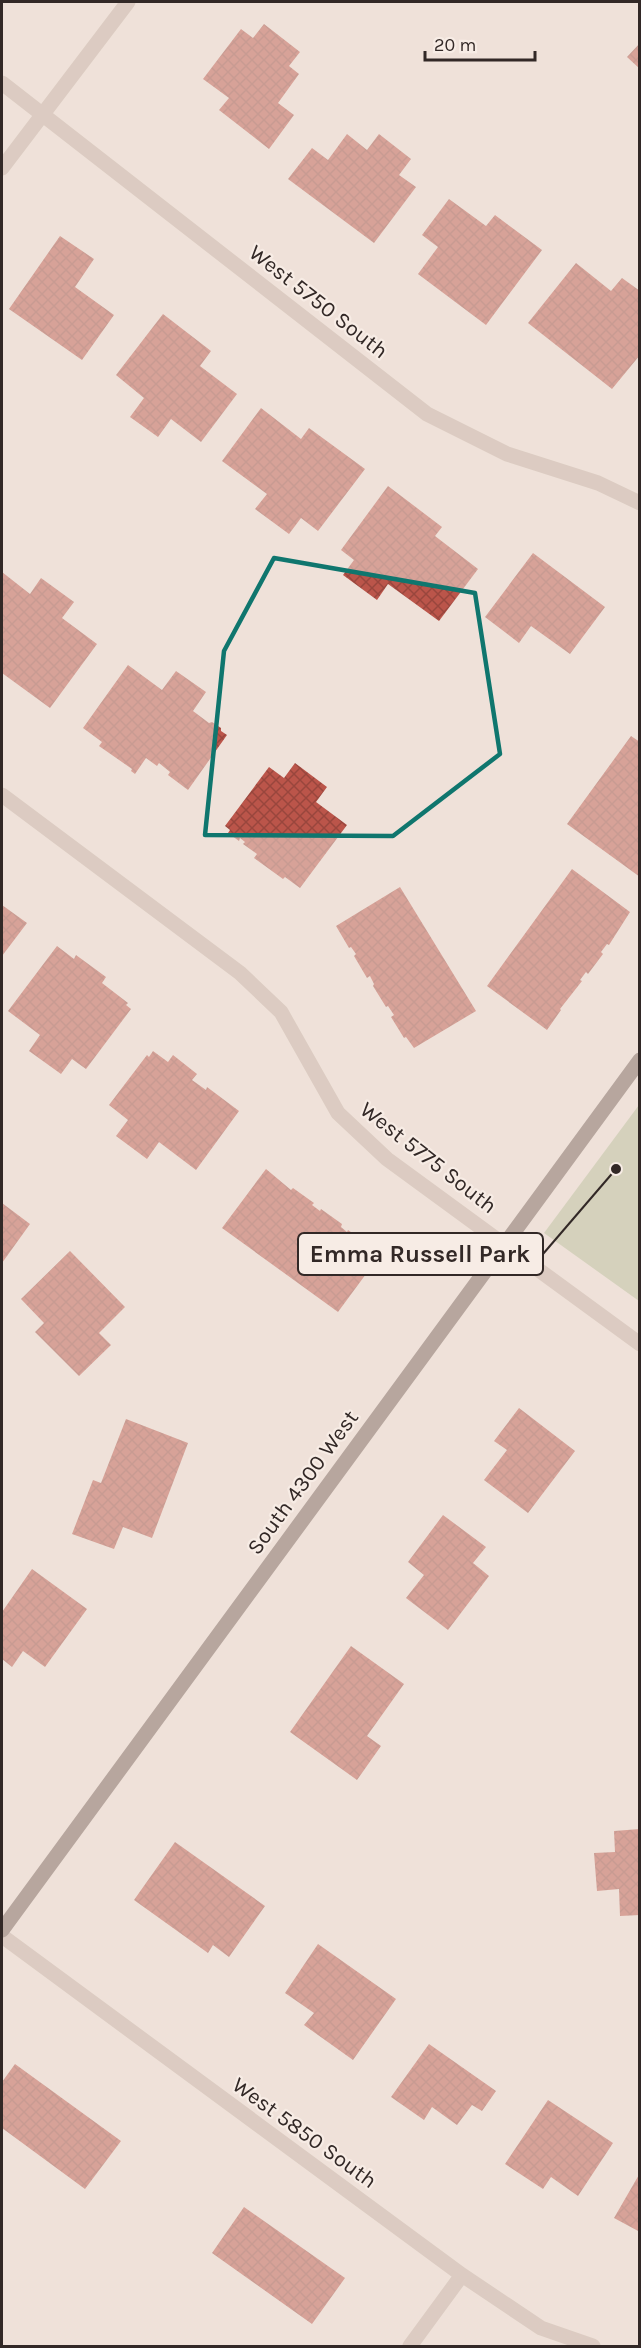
<svg xmlns="http://www.w3.org/2000/svg" width="641" height="2348" font-family="Karla,sans-serif">
<defs>
<pattern id="building-cross-hatch" width="8" height="8" patternUnits="userSpaceOnUse" patternTransform="scale(1.5)"><rect width="8" height="8" fill="#bb554a"/><path d="M0 0l8 8M0 8l8-8" fill="none" stroke="#99463d"/></pattern>
</defs>
<rect width="100%" height="100%" fill="#efe1d9"/>
<path fill="#b6bc9a" d="M639 1105V1301L544 1233Z"/>
<path fill="url(#building-cross-hatch)" d="M264 24 300 52 289 66 299 74 278 103 294 115 269 149 219 110 229 98 203 79 241 29 253 38Z
M640 43V69L627 57Z
M347 134 367 150 379 134 411 159 399 175 416 187 374 243 288 179 312 148 328 160Z
M449 199 486 226 495 215 542 250 486 325 418 274 438 247 422 235Z
M60 236 94 259 75 287 114 315 82 360 9 309Z
M576 263 611 291 622 278 640 291V355L612 389 528 323Z
M163 314 211 351 200 366 237 394 201 442 171 419 158 437 130 417 144 398 116 375Z
M261 408 301 439 309 428 365 469 318 531 301 518 289 534 255 509 267 494 222 461Z
M388 486 442 527 435 536 478 569 439 621 388 584 377 600 343 575 354 560 341 550Z
M533 553 605 607 570 654 531 626 519 643 485 617Z
M2 572 30 594 41 578 74 602 62 618 97 644 50 708 2 673Z
M128 665 162 690 176 671 206 692 193 711 209 723 212 722 221 728V731L227 735 188 790 168 775 170 772 159 763 157 766 146 758 135 774 131 771 132 769 99 746 102 742 83 728Z
M631 736 640 742V877L567 824Z
M295 763 327 787 316 802 347 825 300 888 285 877 283 879 254 858 257 854 243 844 245 842 240 838 239 841 228 833 230 830 225 826 269 767 284 778Z
M572 869 630 912 609 945 607 944 601 952 603 954 588 974 586 972 580 980 582 981 560 1009 561 1010 547 1030 487 986Z
M400 887 476 1011 414 1048 406 1037 404 1038 391 1017 394 1015 388 1006 386 1007 373 986 374 984 370 976 367 978 354 956 356 954 351 947 349 948 336 926Z
M2 905 27 923 2 956Z
M57 946 74 959 76 955 106 977 102 983 128 1003 126 1005 131 1009 86 1069 72 1059 61 1074 29 1051 40 1035 8 1011Z
M153 1051 168 1062 173 1055 197 1074 192 1080 206 1090 207 1087 239 1111 196 1170 159 1142 147 1159 116 1136 128 1120 109 1105 147 1055 149 1057Z
M266 1169 291 1190 293 1188 314 1203 312 1205 320 1211 321 1209 342 1224 341 1227 347 1232 348 1230 370 1245 369 1247 380 1255 338 1312 222 1228Z
M2 1203 30 1224 2 1263Z
M70 1251 125 1307 99 1333 111 1345 79 1376 35 1332 44 1323 21 1299Z
M519 1408 575 1451 528 1513 484 1480 507 1450 494 1441Z
M126 1419 188 1443 152 1538 123 1527 114 1549 72 1534 93 1480 101 1483Z
M443 1515 486 1547 473 1563 489 1576 448 1630 406 1598 424 1575 408 1562Z
M32 1569 87 1609 45 1667 23 1651 12 1667 2 1659V1612Z
M351 1646 404 1684 367 1736 381 1746 357 1780 290 1732Z
M640 1829V1915L620 1916 619 1889 597 1891 594 1853 615 1852 614 1831Z
M175 1842 265 1906 229 1957 213 1945 208 1953 134 1900Z
M318 1944 396 1999 353 2060 304 2025 314 2013 285 1993Z
M429 2044 496 2091 482 2111 472 2105 457 2125 432 2107 424 2120 391 2097Z
M15 2064 121 2141 85 2189 2 2128V2082Z
M548 2100 613 2143 578 2196 551 2177 543 2189 505 2164Z
M640 2173V2232L614 2218Z
M244 2207 345 2278 312 2324 212 2253Z"/>
<g fill="none" stroke-linecap="round" stroke-linejoin="round">
<path stroke="#c5b0a6" stroke-width="15" d="M2 83 427 414 507 454 598 483 640 503
M2 168 128 2
M2 795 240 973 281 1012 338 1113 387 1159 640 1344
M2 1936 462 2275 541 2328 593 2346
M410 2346 462 2275"/>
<path stroke="#735d58" stroke-width="15" d="M2 1930 640 1060"/>
</g>
<path d="M0 0H641V2348H0ZM274 558 475 593 500 754 393 836 205 835 224 651Z" fill="#efe1d9" fill-opacity=".55" fill-rule="evenodd"/>
<path fill="none" stroke="#0f766e" stroke-width="4.5" stroke-linejoin="round" d="M274 558 475 593 500 754 393 836 205 835 224 651Z"/>
<g text-anchor="middle" stroke-width="4.5" stroke-linejoin="round" paint-order="stroke">
<g font-size="22" fill="#322826" stroke="#f7ece5">
<text transform="translate(319 301) rotate(38)" y="8">West 5750 South</text>
<text transform="translate(429 1157) rotate(38)" y="8">West 5775 South</text>
<text transform="translate(302 1482) rotate(-54)" y="8">South 4300 West</text>
<text transform="translate(305 2132) rotate(36)" y="8">West 5850 South</text>
</g>
</g>
<path fill="none" stroke="#322826" stroke-width="2" d="M616 1169L543 1254"/>
<circle fill="#322826" stroke="#f7ece5" stroke-width="2" cx="616" cy="1169" r="6"/>
<rect fill="#f7ece5" stroke="#322826" stroke-width="2" x="298" y="1233" width="245" height="42" rx="6"/>
<g font-size="24" text-anchor="middle" font-weight="bold" fill="#322826">
<text x="420" y="1262">Emma Russell Park</text>
</g>
<rect width="641" height="2348" fill="none" stroke="#322826" stroke-width="6"/>
<path d="M425 51v9h110v-9" fill="none" stroke="#322826" stroke-width="3"/>
<text x="434" y="51" font-size="18" fill="#322826" stroke="#f7ece5" stroke-width="4.5" paint-order="stroke">20 m</text>
</svg>
